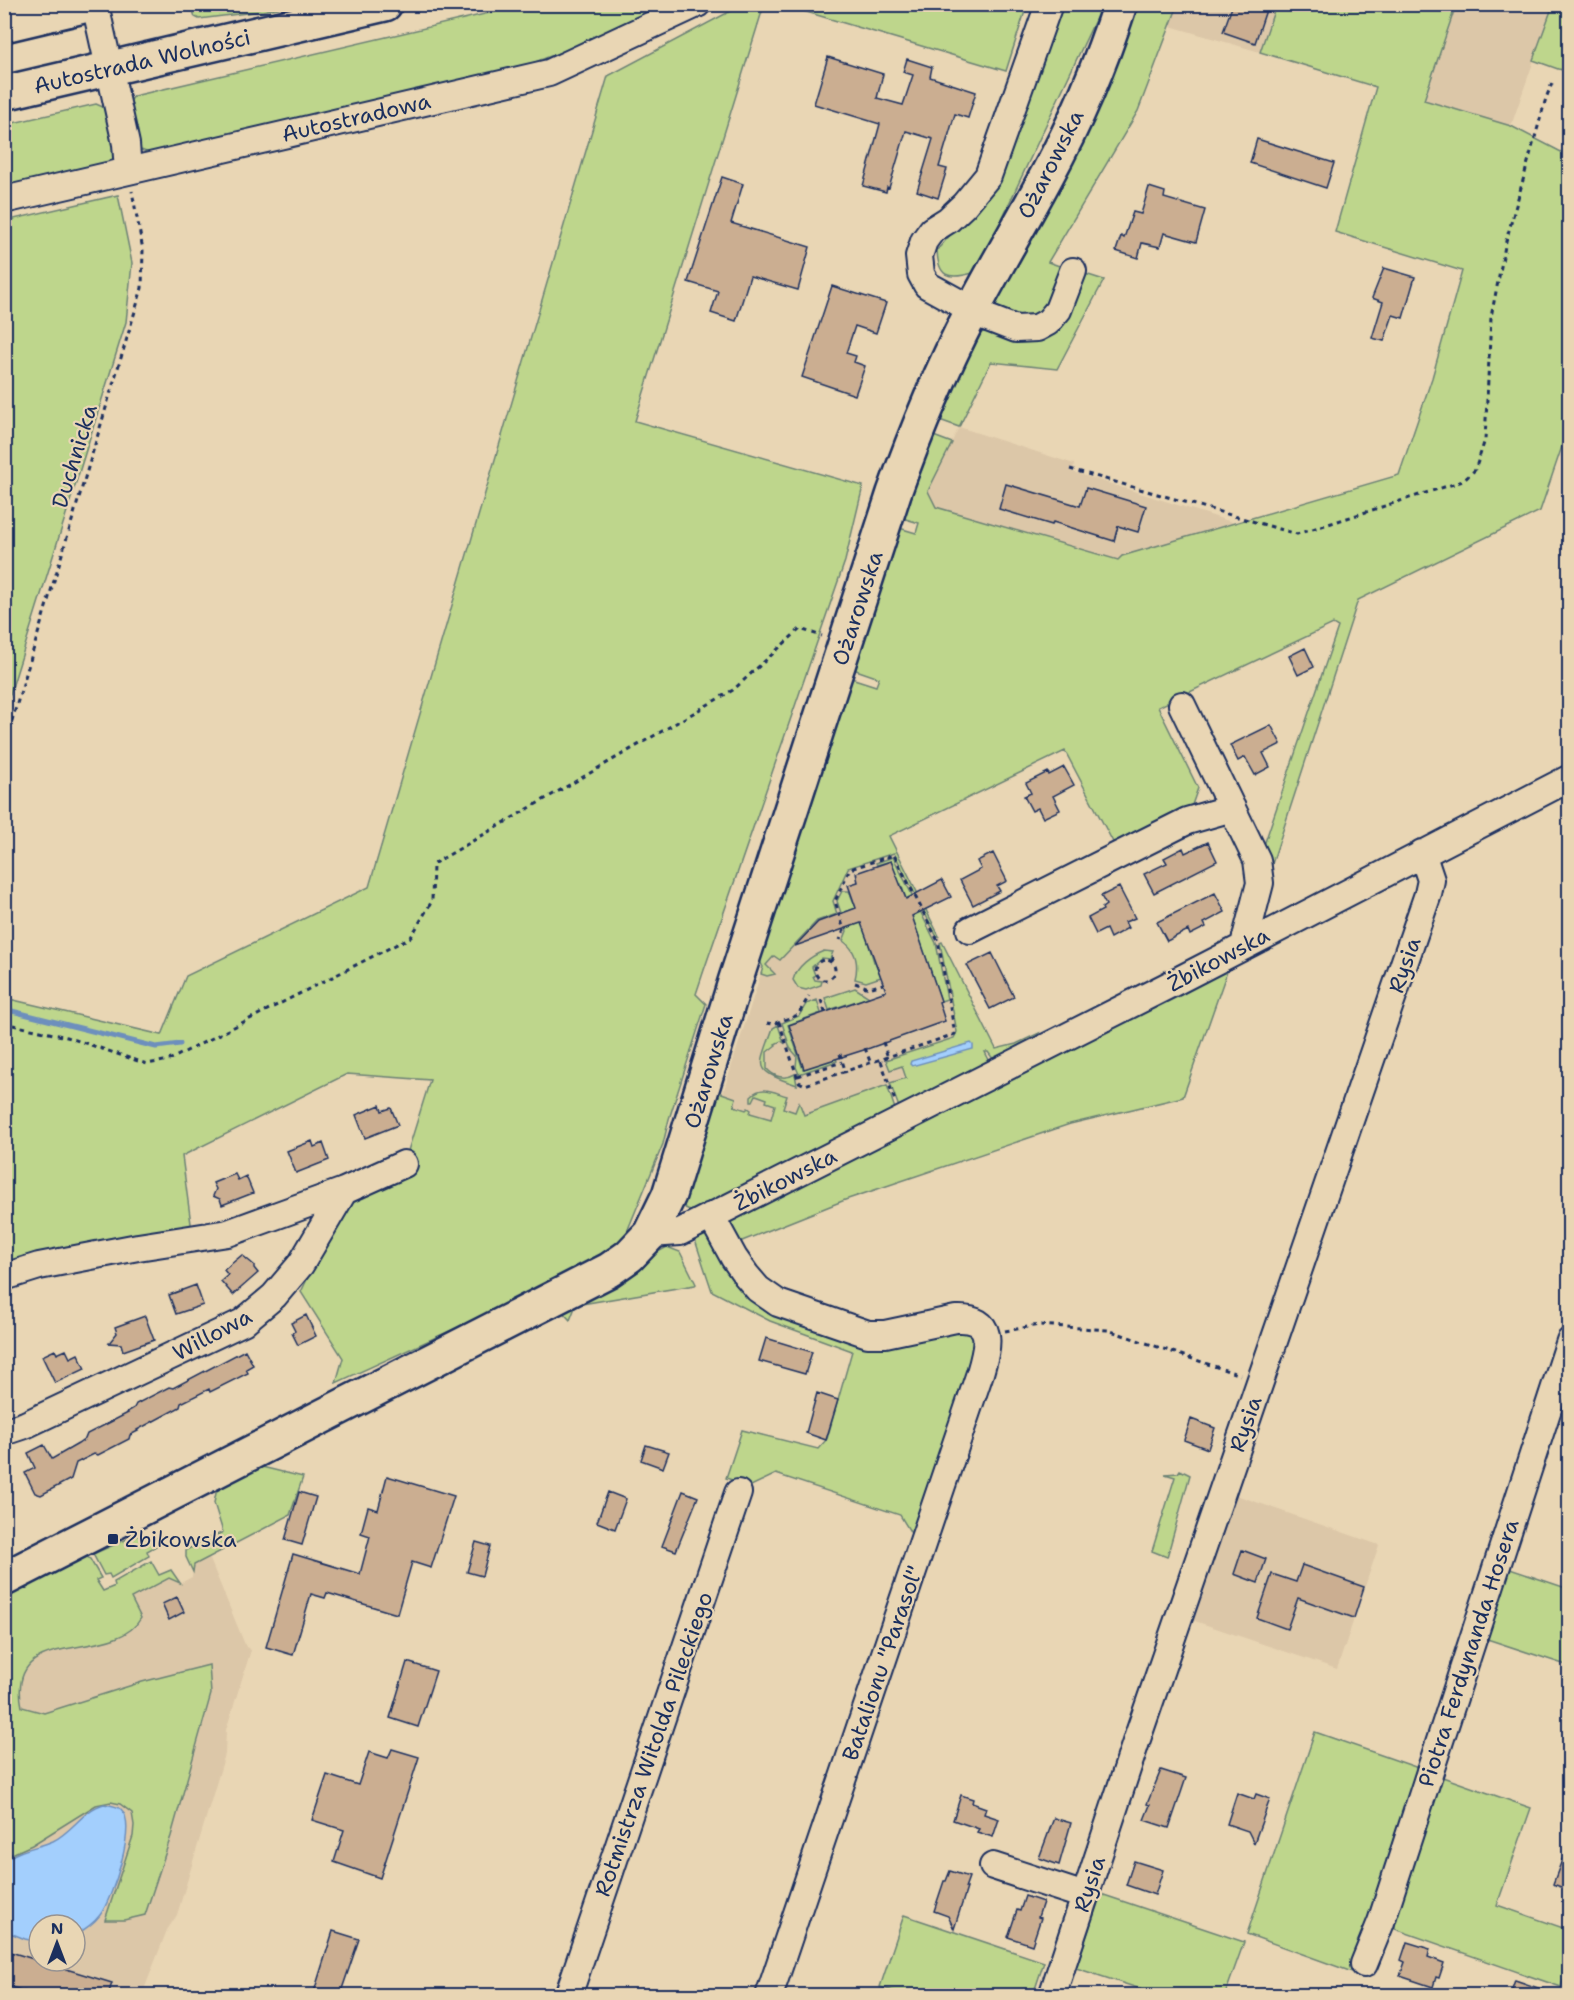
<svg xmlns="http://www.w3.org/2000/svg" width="1574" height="2000" font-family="'Shantell Sans',sans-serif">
<rect width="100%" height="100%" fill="#e9d6b4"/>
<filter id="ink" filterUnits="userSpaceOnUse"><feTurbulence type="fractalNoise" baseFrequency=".0167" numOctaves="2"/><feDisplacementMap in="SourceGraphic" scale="12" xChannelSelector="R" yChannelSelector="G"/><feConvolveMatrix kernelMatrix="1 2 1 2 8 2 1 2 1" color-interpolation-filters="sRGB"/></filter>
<g filter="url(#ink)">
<path fill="#dcc7a8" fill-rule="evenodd" d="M1178 5H1276L1260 52 1170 26Z
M1456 5H1553L1511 126 1424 100Z
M959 427 1074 464 1073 472 1235 523 1123 556 1118 561 935 507 928 491Z
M888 836 996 1049 887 1085 782 1124 740 1121 723 1093 763 967 854 853Z
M1236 1495 1379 1545 1337 1669 1192 1620Z
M209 1557 246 1647 251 1650 226 1730 225 1754 177 1915 167 1930 142 1995 5 1996V1662L169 1578 181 1583 192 1577 194 1565ZM39 1925H75V1961H39Z"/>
<path fill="#bed68c" stroke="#6c8275" stroke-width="1.5" d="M201 5V4L292 5 263 11 199 19 195 17 193 11Z
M523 5H678L639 22 512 71 152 154 138 149 125 108 134 96Z
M742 5H764L635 421 863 486 845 561 704 970 696 994 706 1004 669 1119 663 1144 624 1239 561 1280 336 1383 343 1358 301 1292 345 1200 407 1154 430 1080 347 1074 182 1156 192 1231 100 1240 5 1266V998L162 1035 186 976 369 887 608 76Z
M783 5H1027L1006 71Z
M1060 5H1102L993 238 973 273C948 280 938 277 937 250L981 200Z
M1137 5H1178L1138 111 1048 262 1068 269 1052 306 1025 322 999 310 995 301 1105 90Z
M1276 5H1456L1424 100 1511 126 1569 156V426L1540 511 1358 600 1270 870 1264 845 1338 627 1333 624 1158 707 1198 788 1192 805 1114 844 1065 751 889 836 939 936 937 937 894 853 848 868 833 901 837 914 817 921 780 960 774 956 766 965 775 974 767 976 761 974 763 967 759 959 851 678 876 686 879 678 853 669 899 528 916 533 919 523 902 518 931 435 952 443 928 491 936 507 1118 560 1122 556 1399 475 1432 378 1462 271 1335 232 1376 87 1260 52Z
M1553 5H1569V71L1558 69 1533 60Z
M96 104 112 111 116 157 98 167 5 194 4 125Z
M118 195 132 263 126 322 5 710V221Z
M1079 272 1104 280 1057 369 991 362 959 427 937 419 977 333 986 332 1019 338Z
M893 857 936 943 947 999 941 1001 901 884 899 885 891 861 877 865 876 863Z
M842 891H849L862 922 874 962H875L881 977 866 982 855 979C859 963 856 950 843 941L847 931 837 901Z
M942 942 996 1049 1016 1044 1039 1033 1035 1041 996 1063 988 1052H985L991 1064 900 1110 890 1083 906 1078 902 1066 890 1070 886 1060 954 1038 957 1032 940 943Z
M824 951 833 952 830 959 822 958 812 967 815 975 813 976 815 980 822 981 821 985 806 990 798 988 793 980C797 966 811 956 824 951Z
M1229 966 1183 1097 1070 1124 845 1200 737 1243 731 1233V1221Z
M855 988 869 997 829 1010 825 998Z
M817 1000 821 1013 788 1025 803 1069 836 1058 837 1061 799 1074 796 1067 797 1056 790 1048 782 1023 799 1016 806 1004Z
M778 1025 784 1043 781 1041 775 1044 776 1045 767 1052V1069C774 1077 785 1080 795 1074L797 1085C752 1070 759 1069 773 1028Z
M887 1085 896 1112 705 1208C696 1210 687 1213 681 1203L713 1090 736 1098 734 1106 746 1110 748 1108 751 1110 750 1113 771 1119 775 1105 766 1102 767 1099 756 1095 753 1101H751V1096C762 1085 773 1092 787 1096L783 1108 795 1112 799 1102 804 1115Z
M708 1230 746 1284 871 1341 968 1326 980 1342 912 1535 900 1515 776 1474 751 1486 726 1478 742 1430 818 1449 827 1439 852 1351 770 1321 712 1291 696 1243 697 1235Z
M667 1247 680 1252 696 1284 695 1285 576 1305 570 1320 558 1307Z
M262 1467 303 1477 290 1515 194 1565 193 1572 186 1557V1550L223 1532 214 1503 217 1488 231 1479Z
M1180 1470 1190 1475 1167 1557 1152 1551 1175 1477 1165 1474 1178 1473Z
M140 1535 149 1538 158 1545 147 1551 149 1556 111 1578 109 1574 104 1575 93 1554 132 1537Z
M83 1554 90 1559 101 1578 96 1580 103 1591 115 1586 114 1582 151 1561 159 1575 171 1570 180 1583 169 1578 131 1598 141 1618C114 1666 5 1623 22 1707L44 1713 142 1682 209 1665 211 1694 171 1836 145 1915 124 1920H105L133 1836 134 1825 132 1813 120 1804 111 1802 96 1805 32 1845 5 1857V1594Z
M1501 1566 1569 1589V1666L1478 1636Z
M1315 1732 1424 1770 1355 1973 1247 1934Z
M1434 1774 1531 1808 1497 1905 1569 1930V1960L1561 1987 1395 1929V1895Z
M1101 1894 1244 1942 1225 1995H1159L1076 1968Z
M904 1915 1044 1962 1033 1995H906L880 1987Z"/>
<path fill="#a3cffd" stroke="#6d8fbd" stroke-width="1.5" d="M971 1043 973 1045V1049L912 1066 910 1064 911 1061Z
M104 1804C109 1805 117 1806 121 1809 138 1825 112 1899 100 1915 94 1923 84 1930 75 1935V1925H39V1942L25 1939 5 1931V1861C18 1849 37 1848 53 1841 72 1832 84 1809 104 1804Z"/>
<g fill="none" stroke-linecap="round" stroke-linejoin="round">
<path stroke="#6d8fbd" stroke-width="5" d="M4 1009 156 1047 180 1044"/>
</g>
<path fill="#cbae91" stroke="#1b2f5e" stroke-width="1.5" d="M1233 4H1268L1255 43 1223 32Z
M828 57 883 74 877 98 903 105 913 75 903 72 907 59 932 67 930 77 976 92 968 118 955 114 939 167 947 169 938 198 917 191 933 139 906 131 889 188 887 187 886 192 863 186 880 124 814 104Z
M1257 139 1334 163 1326 188 1250 163Z
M722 177 743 184 731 223 810 247 798 290 750 276 736 321 711 313 718 291 688 282Z
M1149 187 1165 192 1164 198 1205 210 1196 242 1164 233 1160 247 1142 243 1138 258 1116 251 1121 236 1124 238 1133 212 1141 214Z
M1384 268 1415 277 1403 318 1393 315 1384 341 1372 338 1383 302 1372 298Z
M832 286 886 303 876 333 855 326 846 353 856 356 854 362 865 366 855 395 802 377Z
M1006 484 1080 506 1086 488 1146 506 1138 532 1118 526 1114 541 1053 522 1052 525 999 509Z
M1305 648 1314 667 1298 675 1289 656Z
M1271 725 1281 744 1263 753 1270 767 1255 775 1245 757 1238 761 1230 745Z
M1064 767 1074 785 1053 796 1060 810 1043 818 1038 808 1032 811 1024 796 1031 793 1026 783 1048 772 1049 775Z
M1208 842 1217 861 1154 893 1144 874 1167 863 1164 858 1183 848 1185 853Z
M993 853 1007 881 997 886 1000 891 973 905 960 880 981 869 977 861Z
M891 861 906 899 942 880 951 897 912 916 941 1001 939 1002 945 1021 870 1048 804 1069 789 1025 886 991 861 923 795 946 818 922 856 908 848 885 858 882 856 873Z
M1119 887 1135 918 1125 922 1128 928 1110 938 1106 929 1096 934 1088 918 1103 910 1102 908 1106 905 1101 896Z
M1215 893 1225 912 1204 923 1206 927 1190 935 1188 930 1167 941 1157 922Z
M992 953 1014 997 990 1009 967 965Z
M380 1105 382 1111 391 1108 398 1125 365 1138 356 1115Z
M312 1141 314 1147 323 1143 329 1160 296 1173 287 1151Z
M235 1174 238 1180 246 1176 253 1193 222 1205 220 1199 213 1196 216 1189 213 1183Z
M242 1255 254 1265V1268L258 1273 233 1295 221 1281 228 1275 224 1270Z
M196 1285 203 1305 176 1314 169 1295Z
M306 1315 316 1336 298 1345 292 1333 295 1331 291 1323Z
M145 1316 154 1340 123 1351 121 1344 109 1343 117 1333 115 1327Z
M766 1338 812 1352 805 1374 759 1361Z
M55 1350 57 1354 66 1350 70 1358 78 1354 85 1369 55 1383 42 1356Z
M245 1350 253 1365 246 1369 248 1373 210 1392 209 1389 181 1403 180 1407 137 1430 138 1431 130 1435 129 1439 98 1455 94 1454 76 1463 71 1479 41 1495 35 1493 25 1473 35 1468 28 1453 44 1445 52 1459 78 1444 85 1439 87 1434 128 1413 127 1412 134 1408 136 1404 169 1387 173 1388Z
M817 1393 838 1400 826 1440 806 1433Z
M1191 1419 1215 1428 1208 1449 1184 1440Z
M646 1445 669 1452 663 1468 641 1460Z
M387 1476 454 1496 431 1568 412 1562 397 1614 327 1593 325 1598 311 1594 293 1655 266 1647 293 1554 360 1574 370 1536 361 1533 368 1507 378 1510Z
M683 1491 698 1497 676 1551 662 1546Z
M299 1492 316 1497 302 1545 285 1540Z
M608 1492 626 1499 615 1529 597 1522Z
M476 1542 490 1546 482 1576 467 1572Z
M1242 1550 1266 1559 1258 1583 1234 1574Z
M1302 1565 1364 1587 1354 1618 1298 1598 1287 1629 1257 1618 1272 1574 1296 1582Z
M177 1597 184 1612 169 1620 162 1604Z
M407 1662 436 1671 418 1727 390 1718Z
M392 1749 419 1757 380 1878 334 1862 344 1830 312 1820 327 1775 358 1785 369 1752 388 1758Z
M1161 1770 1186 1778 1169 1828 1144 1820 1150 1805 1147 1804Z
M1237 1793 1254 1799 1256 1794 1270 1799 1254 1843 1248 1831 1227 1824Z
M961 1795 973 1799 972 1803 986 1808 984 1814 999 1819 993 1837 977 1832 979 1829 953 1820Z
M1054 1818 1071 1823 1059 1865 1039 1858Z
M1568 1844H1569V1890L1553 1884Z
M1134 1861 1163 1870 1155 1895 1126 1885Z
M950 1871 969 1877 965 1888H967L954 1929 948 1916 934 1911 944 1881H946Z
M1025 1896 1043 1902 1038 1917 1041 1918 1032 1945 1008 1937 1017 1910 1020 1911Z
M333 1931 359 1939 340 1995H313Z
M1407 1942 1430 1949 1428 1957 1444 1963 1439 1978 1436 1977 1433 1987 1400 1976 1405 1962 1401 1960Z
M4 1950 112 1983 108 1995H38L4 1985Z
M1515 1980 1553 1993V1995H1510Z"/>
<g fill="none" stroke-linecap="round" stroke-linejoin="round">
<defs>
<path id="minor" d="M95 4 126 144 128 170
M1049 4 988 176 964 205 948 220 932 230 924 241 919 256 921 274 927 285 985 317 1016 329 1037 328 1048 322 1058 310 1073 271
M4 200 549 73 697 4
M1182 705 1257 860 1260 883 1244 945
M970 930 1187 821 1232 808
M711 1216 734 1258 746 1275 758 1289 778 1303 868 1334H885L956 1319C996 1317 988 1346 980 1373L769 1996
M650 1234 680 1232 1175 982 1570 778
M4 1277 39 1266 138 1247 228 1233 344 1191
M4 1432 25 1425 243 1322 274 1296 301 1264 344 1191 404 1164
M993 1866 1085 1896
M1364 1964 1381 1922 1570 1341
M568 1996 738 1493
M1052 1996 1137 1739 1428 894 1431 880 1422 853"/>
<path id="major" d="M4 1579 609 1270 629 1256 650 1234 669 1195 735 982 894 493C916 431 941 371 971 313 995 267 1022 222 1046 177 1076 122 1101 63 1120 4"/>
<path id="highway" d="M4 25 92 4
M4 93 385 4"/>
</defs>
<use href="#minor" stroke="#1b2f5e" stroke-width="30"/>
<use href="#major" stroke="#1b2f5e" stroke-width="38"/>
<use href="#highway" stroke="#1b2f5e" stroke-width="38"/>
<path stroke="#1b2f5e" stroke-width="3" stroke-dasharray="4.5 4.5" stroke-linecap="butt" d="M1070 469 1297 534 1463 481 1475 470 1485 440 1491 317 1506 241 1546 98 1553 81
M4 747 142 288 143 250 132 191
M815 970a10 10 0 1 1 20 0a10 10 0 1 1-20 0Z
M831 961 835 953
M855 983 869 988 883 984
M821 1000 826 1015
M779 1022 799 1082 805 1085 955 1034 938 941 894 855 850 869 835 901 844 930 840 940
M4 1023 67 1037 147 1064 169 1060 411 937 432 901 433 864 733 690 800 629 822 636
M767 1023 773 1024 798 1015 809 996
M883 1042 888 1058
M865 1048 871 1064
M840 1054 846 1073
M881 1061 895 1101
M798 1076 842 1062
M1005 1331 1039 1325 1108 1330 1240 1375"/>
<use href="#minor" stroke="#e9d6b4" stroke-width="26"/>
<use href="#major" stroke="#e9d6b4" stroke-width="33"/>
<use href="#highway" stroke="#e9d6b4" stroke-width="33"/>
</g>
</g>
<rect fill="#1b2f5e" stroke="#e9d6b4" stroke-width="2" x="107" y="1533" width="12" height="12" rx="3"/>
<g text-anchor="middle" stroke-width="4.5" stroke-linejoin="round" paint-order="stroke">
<g font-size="22" fill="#1b2f5e" stroke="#e9d6b4">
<text transform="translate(142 61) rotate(-13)" y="8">Autostrada Wolności</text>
<text transform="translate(356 117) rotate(-13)" y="8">Autostradowa</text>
<text transform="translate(1050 164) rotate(-63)" y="8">Ożarowska</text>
<text transform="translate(74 456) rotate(-73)" y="8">Duchnicka</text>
<text transform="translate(857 608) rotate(-72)" y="8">Ożarowska</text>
<text transform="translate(1218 959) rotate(-28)" y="8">Żbikowska</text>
<text transform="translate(1404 965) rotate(-71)" y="8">Rysia</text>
<text transform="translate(708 1071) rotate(-73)" y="8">Ożarowska</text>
<text transform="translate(785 1179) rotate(-27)" y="8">Żbikowska</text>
<text transform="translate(212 1334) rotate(-28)" y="8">Willowa</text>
<text transform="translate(1245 1424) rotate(-71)" y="8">Rysia</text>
<text transform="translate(1468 1653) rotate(-72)" y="8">Piotra Ferdynanda Hosera</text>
<text transform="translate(882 1663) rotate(-71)" y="8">Batalionu "Parasol"</text>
<text transform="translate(653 1744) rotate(-71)" y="8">Rotmistrza Witolda Pileckiego</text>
<text transform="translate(1089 1884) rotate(-72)" y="8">Rysia</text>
</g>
<g font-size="22" fill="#1b2f5e" stroke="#e9d6b4" text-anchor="start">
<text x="125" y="1547">Żbikowska</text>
</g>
</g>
<rect width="1574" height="2000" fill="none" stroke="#e9d6b4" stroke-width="24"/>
<rect x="12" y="12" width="1550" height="1976" fill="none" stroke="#1b2f5e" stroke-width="2" filter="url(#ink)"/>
<g transform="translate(57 1943)"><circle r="28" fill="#e9d6b4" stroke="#979392" stroke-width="1.5"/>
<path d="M0-4.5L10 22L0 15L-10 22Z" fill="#1b2f5e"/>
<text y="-9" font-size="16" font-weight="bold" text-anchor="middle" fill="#1b2f5e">N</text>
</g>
</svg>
